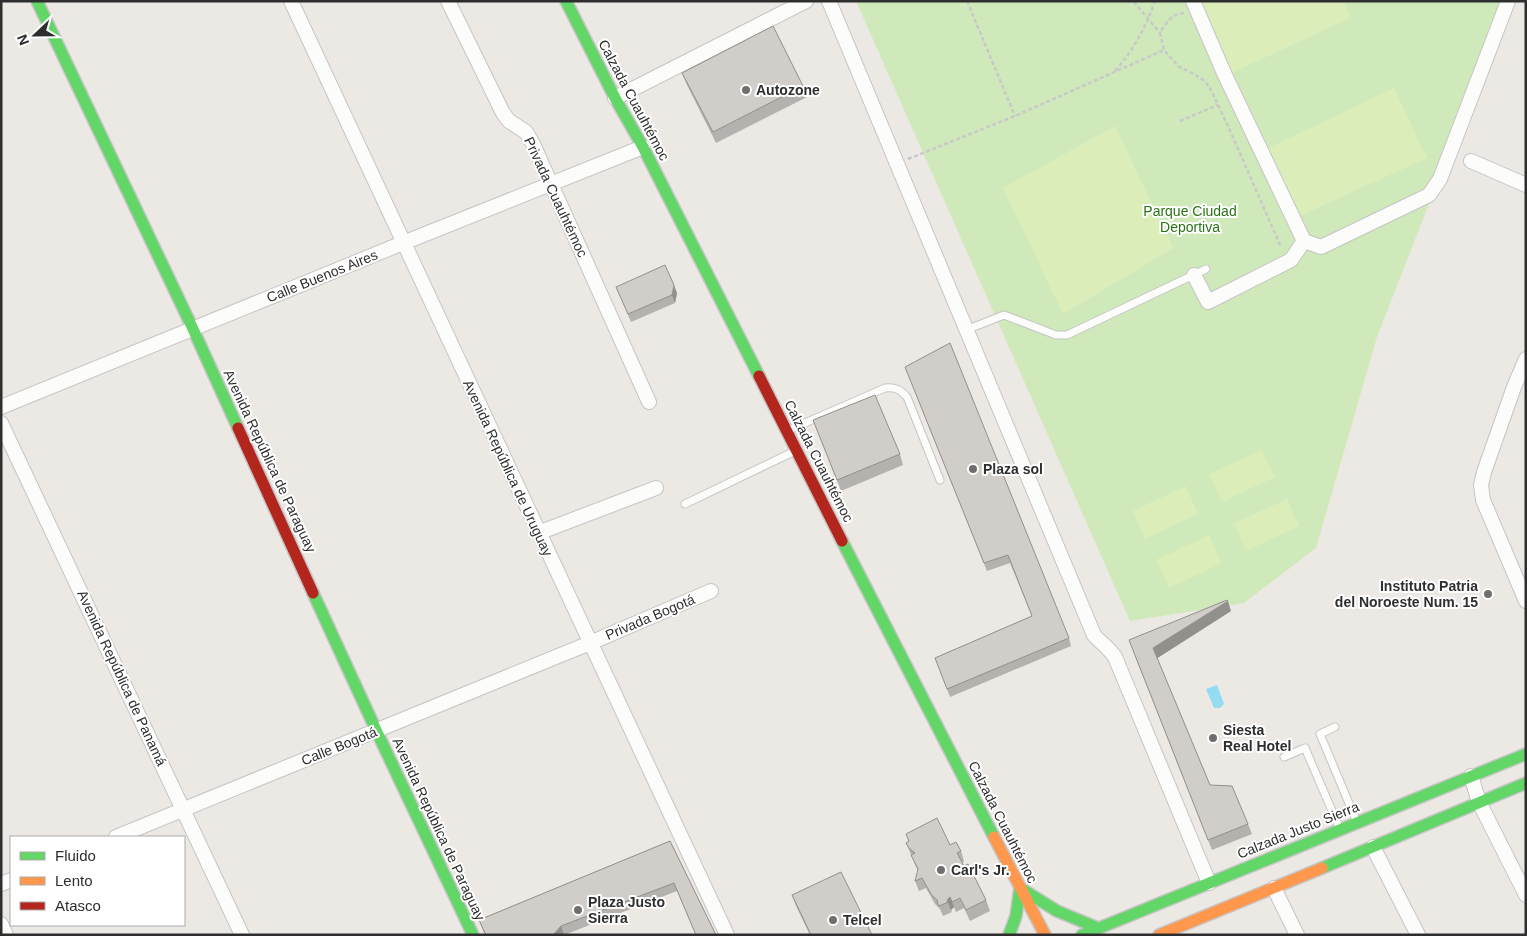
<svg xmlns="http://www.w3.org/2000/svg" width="1527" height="936" font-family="Arial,sans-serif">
<rect width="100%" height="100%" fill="#ece8e4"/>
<path fill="#cfe9bb" d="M856 1H1508L1377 337 1316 548 1244 603 1130 621Z"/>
<path fill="#dbedb9" d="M1196 1H1343L1351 18 1229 74Z
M1394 88 1427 158 1293 219 1262 151Z
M1115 126 1173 248 1063 314 1003 188Z
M1262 450 1275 477 1222 502 1209 474Z
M1186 486 1198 514 1145 539 1133 511Z
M1287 499 1299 526 1246 551 1234 523Z
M1209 535 1222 563 1169 588 1156 560Z"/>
<path fill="#93dcf1" d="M1217 685 1224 704 1220 708H1214L1206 689Z"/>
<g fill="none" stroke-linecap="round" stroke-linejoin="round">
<defs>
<path id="lane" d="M966 330 1004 315 1056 335H1067L1206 269
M789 430 885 388C896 387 901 390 907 397L940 480
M685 504 795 451
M1335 727 1320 734 1356 820
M1284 757 1305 748 1339 827"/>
<path id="street" d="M291 1 727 935
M448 1 503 113 509 121 526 132 533 144 649 402
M829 1 1094 635C1101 643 1109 648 1115 657L1209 883
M1193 1 1224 73 1304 241 1321 247 1429 195 1440 179 1508 1
M615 98 806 1
M1471 161 1526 185
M1194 275 1208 302 1291 260 1304 241
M1526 359 1514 387 1484 472 1481 485 1483 500 1526 601
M1 407 403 243 643 147
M1 423 242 935
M538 533 656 488
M1471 776 1479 802 1526 895
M116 837 590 643 711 591
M1373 847 1418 935
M1 884 11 880
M1274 888 1297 935
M1 924 6 935"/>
<path id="fast" d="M37 1 193 329 238 428
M566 1 615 98 643 147 759 376
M842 541 994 837
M313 593 376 730 473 935
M1322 868 1526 783
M1009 935 1016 916 1020 888 1057 911 1098 928
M1082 935 1526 754"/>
<path id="slow" d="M994 837 1045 935
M1159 935 1322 868"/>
<path id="jam" d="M759 376 842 541
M238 428 313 593"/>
</defs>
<use href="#lane" stroke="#c6c5c5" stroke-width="9"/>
<use href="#street" stroke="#c6c5c5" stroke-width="16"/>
<use href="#fast" stroke="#c6c5c5" stroke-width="14"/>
<use href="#slow" stroke="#c6c5c5" stroke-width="14"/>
<use href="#jam" stroke="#c6c5c5" stroke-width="14"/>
<path stroke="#c9c9c8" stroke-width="2.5" stroke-dasharray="4 2.5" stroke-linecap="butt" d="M967 1 1015 116
M1134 2 1160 33
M1184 13C1172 13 1165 24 1160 33L1164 50 1178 66 1201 78 1209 86 1228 126 1281 247
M1115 71C1134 49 1145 29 1155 1
M1180 121 1218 105
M908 159 1015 116 1164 50"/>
<use href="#lane" stroke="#fcfcfb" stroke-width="7"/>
<use href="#street" stroke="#fcfcfb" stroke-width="14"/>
<use href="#fast" stroke="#63d668" stroke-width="11"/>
<use href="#slow" stroke="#ff974d" stroke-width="11"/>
<use href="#jam" stroke="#b3261e" stroke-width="11"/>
</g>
<path fill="#b4b1ae" d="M682 73 803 86 807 97 716 143 686 83Z
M616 287 677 293 675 303 631 322Z
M908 374 1069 638 1071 646 950 697 935 658 1032 616 1010 563 987 571Z
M813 420 900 454 903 465 841 491Z
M1231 611 1157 658 1210 785 1248 824 1252 834 1212 850 1133 651Z
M906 834 950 845 961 851 964 861 962 863 986 900 990 911 970 921 964 908 956 912 954 907 951 910 952 912 943 916 940 909 935 904 926 888 919 891 915 881 918 871 906 843 909 842Z
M670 841 716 935H696L677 891 564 935H485L482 928 479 920Z
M792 895 872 935H810L796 906Z"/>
<path fill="#92908d" d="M674 285 677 293 675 303 672 295Z
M1228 601 1231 611 1156 659 1153 648Z
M950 897 954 907 951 910 947 900Z
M561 926 564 935H553Z"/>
<path fill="#d1ceca" stroke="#92908d" d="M773 26 803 86 713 132 682 73Z
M665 265 674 285 672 295 628 314 616 287Z
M950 343 1069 638 947 689 935 658 1032 616 1008 555 984 563 905 367Z
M875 395 900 454 837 480 813 420Z
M1227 600 1228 601 1153 648 1210 785 1232 786 1248 824 1208 840 1129 640Z
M937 818 950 845 956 842 961 851 957 853 964 866 968 864 986 900 966 910 960 898 952 902 950 897 947 900 948 902 939 906 937 902 938 901 931 894 922 878 915 881 918 869 911 855 915 853 909 848 906 843 909 841 906 834Z
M670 841 716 935H696L674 883 561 926 553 935H486L479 920Z
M841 872 872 935H811L792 895Z"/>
<g fill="#706f6e" stroke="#fff" stroke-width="2">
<circle cx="746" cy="90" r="5"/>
<circle cx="973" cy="469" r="5"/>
<circle cx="1488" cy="594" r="5"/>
<circle cx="1213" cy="738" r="5"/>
<circle cx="941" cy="870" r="5"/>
<circle cx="578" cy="910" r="5"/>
<circle cx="833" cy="920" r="5"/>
</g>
<g text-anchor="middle" stroke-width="4" stroke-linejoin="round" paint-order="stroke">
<g font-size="14" font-weight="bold" fill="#2e2e2e" stroke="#fff" text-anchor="start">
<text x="756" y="95">Autozone</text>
<text x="983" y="474">Plaza sol</text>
<text x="1478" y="591" text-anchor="end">Instituto Patria<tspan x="1478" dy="16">del Noroeste Num. 15</tspan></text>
<text x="1223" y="735">Siesta<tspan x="1223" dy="16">Real Hotel</tspan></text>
<text x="951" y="875">Carl's Jr.</text>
<text x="588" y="907">Plaza Justo<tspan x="588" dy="16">Sierra</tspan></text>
<text x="843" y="925">Telcel</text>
</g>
<g font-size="14" fill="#2e2e2e" stroke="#fff">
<text transform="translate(634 100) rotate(62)" y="5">Calzada Cuauhtémoc</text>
<text transform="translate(556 197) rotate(65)" y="5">Privada Cuauhtémoc</text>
<text transform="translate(322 276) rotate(-22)" y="5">Calle Buenos Aires</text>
<text transform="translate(270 461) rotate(65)" y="5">Avenida República de Paraguay</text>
<text transform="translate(819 461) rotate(63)" y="5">Calzada Cuauhtémoc</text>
<text transform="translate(508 468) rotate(65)" y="5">Avenida República de Uruguay</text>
<text transform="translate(650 617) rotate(-23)" y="5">Privada Bogotá</text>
<text transform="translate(122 678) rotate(65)" y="5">Avenida República de Panamá</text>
<text transform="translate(339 746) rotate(-22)" y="5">Calle Bogotá</text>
<text transform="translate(1003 822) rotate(63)" y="5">Calzada Cuauhtémoc</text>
<text transform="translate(439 829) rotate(65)" y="5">Avenida República de Paraguay</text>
<text transform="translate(1298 830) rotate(-22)" y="5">Calzada Justo Sierra</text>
</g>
<g font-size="14" fill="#2c7216" stroke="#fff">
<text x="1190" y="216">Parque Ciudad<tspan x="1190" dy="16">Deportiva</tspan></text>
</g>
</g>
<rect width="1527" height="936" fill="none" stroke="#2e2e2e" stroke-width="5"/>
<rect x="10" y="836" width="175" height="90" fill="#ffffff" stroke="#ababab"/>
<rect x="20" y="852" width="25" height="8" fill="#63d668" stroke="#ababab"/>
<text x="55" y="861" font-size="15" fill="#2e2e2e">Fluido</text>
<rect x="20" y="877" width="25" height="8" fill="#ff974d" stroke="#ababab"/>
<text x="55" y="886" font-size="15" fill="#2e2e2e">Lento</text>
<rect x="20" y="902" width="25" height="8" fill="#b3261e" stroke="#ababab"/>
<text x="55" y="911" font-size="15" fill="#2e2e2e">Atasco</text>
<g transform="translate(35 35) rotate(248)" stroke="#ffffff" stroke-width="4" paint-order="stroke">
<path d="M0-4L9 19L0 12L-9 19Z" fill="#2e2e2e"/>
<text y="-8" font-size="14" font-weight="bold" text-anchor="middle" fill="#2e2e2e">N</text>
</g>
</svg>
